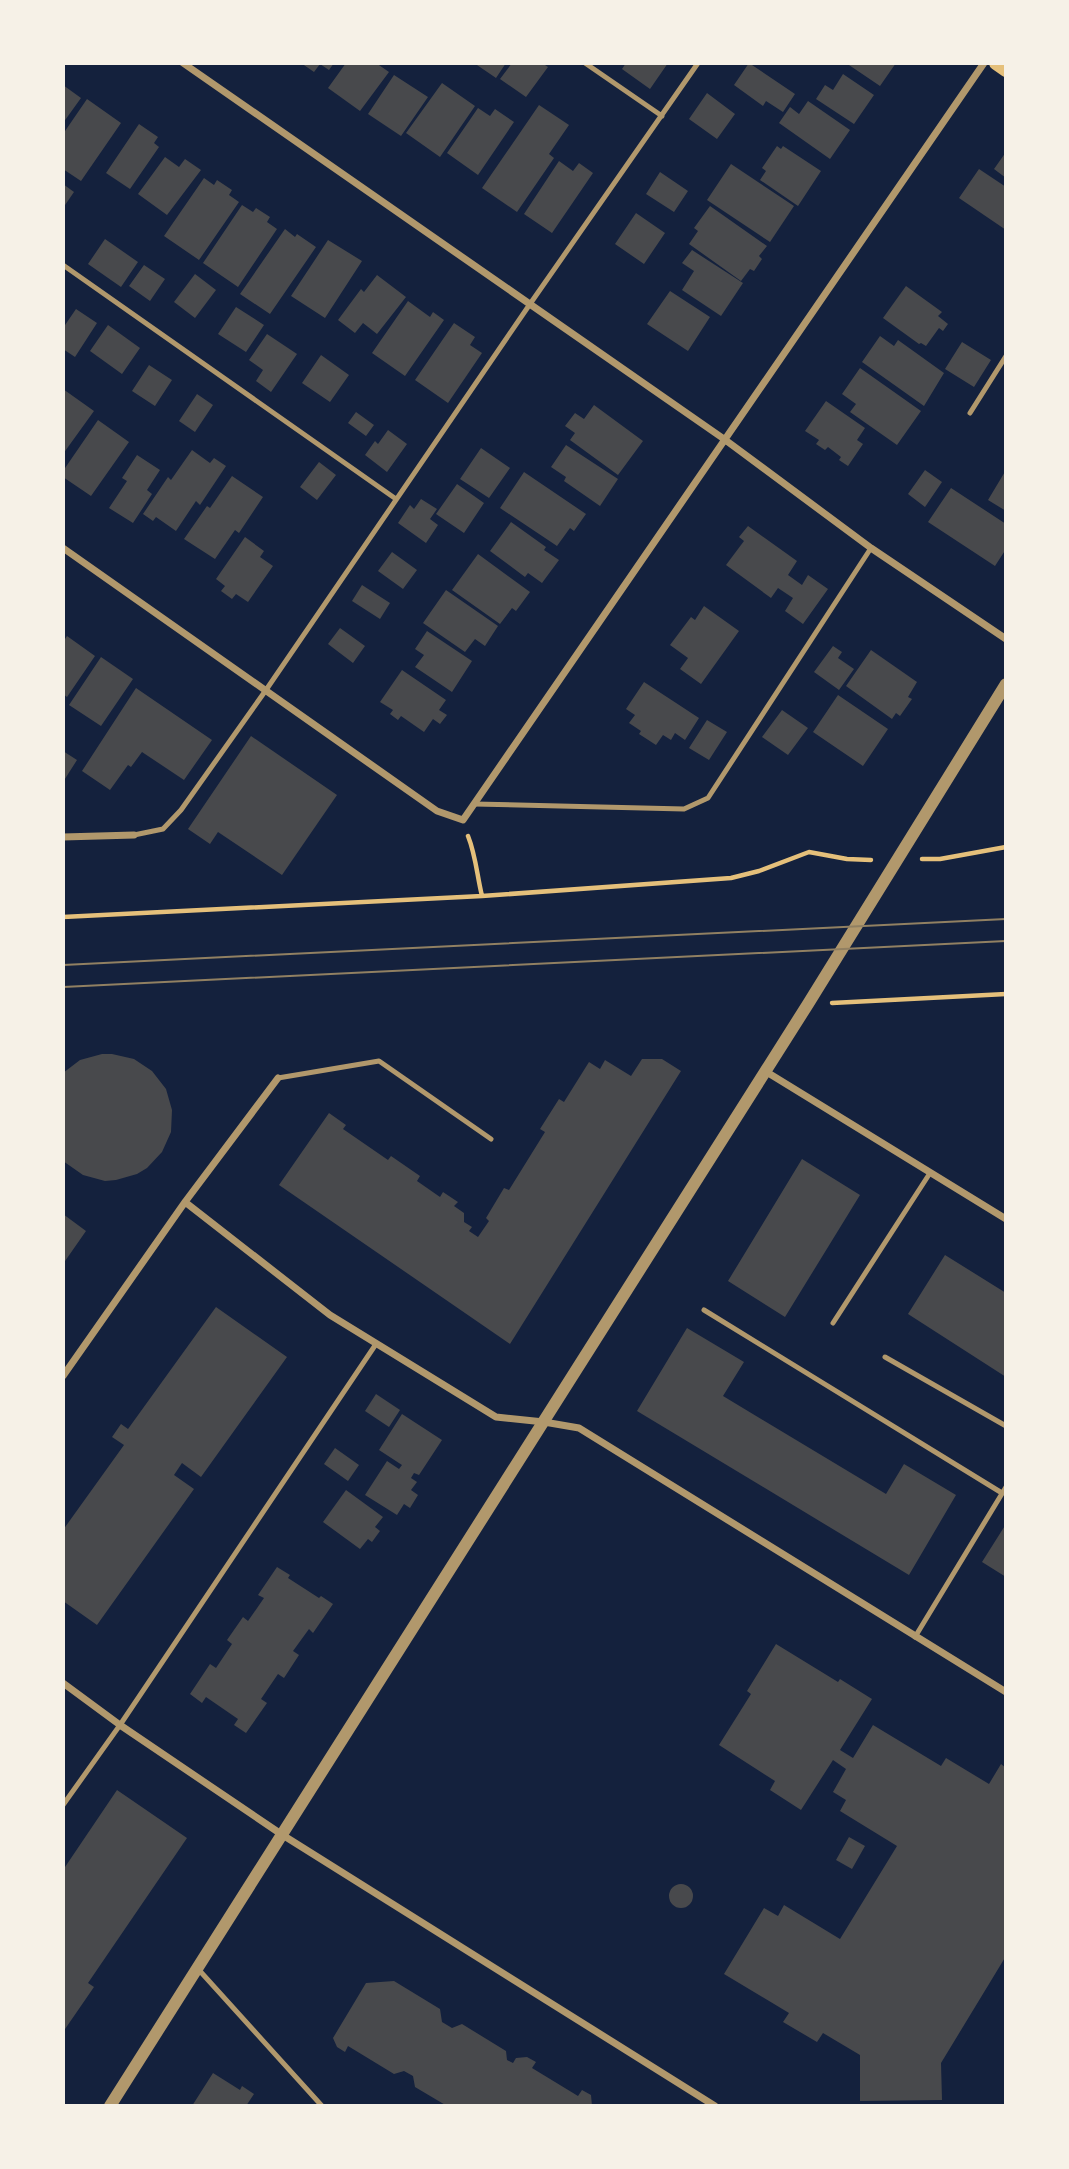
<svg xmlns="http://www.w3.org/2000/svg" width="1069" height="2169" font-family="'Alegreya Sans',sans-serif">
<rect width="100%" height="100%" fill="#14213d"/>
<path fill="#48494c" d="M301 63H334L329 70 320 64 314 72Z
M346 63H376L389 72 360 111 328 88Z
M474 63H506L496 78Z
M512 63H542L548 67 526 97 500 79Z
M626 63H668L650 89 622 69Z
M749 63 795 94 783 112 766 101 763 106 734 85Z
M846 63H896L880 86Z
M843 74 874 95 854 124 816 99 825 85 833 90Z
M394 75 428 97 401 136 368 114Z
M442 83 475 106 440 157 406 133Z
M63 85 81 98 63 123Z
M707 93 735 114 717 139 689 119Z
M87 99 121 123 81 181 63 169V134Z
M808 101 850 130 830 159 779 123 790 107 799 114Z
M539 105 569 125 549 154 554 158 517 212 482 188Z
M478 108 490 116 495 109 514 122 478 175 447 153Z
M139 124 158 137 154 143 159 147 130 189 106 173Z
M777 146 781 149 783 146 821 171 798 206 760 180 766 171 762 168Z
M1006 152V178L994 169Z
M165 157 179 167 185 159 201 170 167 215 138 194Z
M559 161 573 171 579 163 593 173 552 233 524 214Z
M731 164 794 206 770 242 707 200Z
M979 169 1006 187V230L959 198Z
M660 172 688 191 674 212 646 194Z
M204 178 214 185 217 180 232 190 229 195 239 202 199 260 164 236Z
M63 184 74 192 63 208Z
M242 205 253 212 256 208 270 217 267 222 277 229 238 287 203 263Z
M710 206 767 246 759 256 762 259 754 271 750 269 741 281 689 244 698 231 694 228Z
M636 213 665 233 644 264 615 244Z
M285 229 295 237 297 234 316 247 270 314 240 294Z
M105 239 138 262 121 287 88 264Z
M328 240 362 261 325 318 291 296Z
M692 250 743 283 721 316 682 290 694 271 682 263Z
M144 265 165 279 150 301 129 286Z
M195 274 216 290 195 318 174 302Z
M377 275 406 297 377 334 363 323 355 333 338 320 361 289 364 292Z
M906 286 942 312 938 316 948 324 943 331 939 328 926 346 921 343 919 344 883 318Z
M670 291 710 317 688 351 647 324Z
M408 301 430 317 433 312 444 320 405 376 372 353Z
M236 307 264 325 246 352 218 334Z
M76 309 97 323 75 357 63 349V328Z
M454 323 475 337 470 345 482 353 448 403 415 380Z
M108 325 140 348 122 374 90 351Z
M267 334 297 354 271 392 256 381 263 370 249 360Z
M880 336 894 346 898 340 944 373 924 406 862 362Z
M962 342 991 360 974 387 945 369Z
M321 355 349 375 330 402 302 383Z
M149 365 172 380 155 406 132 391Z
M860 368 921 411 897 445 850 412 856 404 842 394Z
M63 389 94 411 63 454Z
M197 394 213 405 195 432 179 421Z
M826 401 865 428 857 440 863 444 848 466 839 460 841 457 828 447 825 450 816 444 819 440 805 431Z
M594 405 643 441 618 475 570 440 575 433 565 426 575 413 584 419Z
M356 412 374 425 366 436 348 423Z
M98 420 129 442 91 496 63 477V471Z
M388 430 407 444 387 472 365 455 375 441 378 444Z
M566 445 618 479 600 506 564 481 566 477 551 467Z
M481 448 510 468 489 498 460 479Z
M192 450 210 463 214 458 226 466 200 505 196 501 176 531 156 517 153 521 143 514 168 477 171 480Z
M137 455 160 470 147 490 152 494 133 523 109 508 127 481 122 478Z
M319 462 336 475 317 500 300 487Z
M925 470 942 482 925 507 908 494Z
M1006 470V511L988 500Z
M524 472 586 514 574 531 570 528 557 546 500 508Z
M232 476 263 497 239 533 235 530 215 559 184 539 207 506 210 508Z
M457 484 484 503 464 533 436 514Z
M951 488 1006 524V549L995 566 928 522Z
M421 499 437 509 430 519 438 525 426 543 398 523 410 505 414 509Z
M511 522 546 547 544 550 559 560 542 583 528 573 525 577 490 551Z
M748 526 797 561 788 575 802 585 808 575 828 589 803 624 785 611 793 598 778 588 771 598 726 565 744 541 739 537Z
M245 537 264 551 260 557 273 566 248 602 236 594 232 599 221 591 225 586 216 579Z
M392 552 417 570 403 589 378 571Z
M478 554 530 592 516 611 512 608 500 624 452 590Z
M362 585 390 603 380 619 352 601Z
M446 590 498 626 485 646 475 639 465 652 423 623Z
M704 606 739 631 701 684 680 669 688 658 670 645 691 617 695 620Z
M340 628 365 646 353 663 328 644Z
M427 631 472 661 452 692 415 667 424 655 415 649Z
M67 636 95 656 67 697 63 694V642Z
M833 646 842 652 838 658 854 669 839 690 814 672Z
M871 650 917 682 908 697 912 699 900 716 896 713 892 719 846 686Z
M101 657 133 679 101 726 69 705Z
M402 670 446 700 439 710 447 715 440 724 433 719 424 732 401 716 398 720 390 714 393 710 380 702Z
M644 682 699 718 685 740 675 733 671 740 663 735 656 745 639 734 641 731 629 723 635 715 626 709Z
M136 688 212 740 184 780 142 752 131 767 128 765 110 790 82 771Z
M838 695 888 729 863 766 813 732Z
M782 710 808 728 788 755 762 737Z
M707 720 727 732 709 760 689 748Z
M251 736 337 795 282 875 218 832 210 844 188 829Z
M63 751 77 760 63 782Z
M102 1054H112L134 1059 152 1071 166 1089 172 1110 171 1132 162 1152 147 1168 137 1174 116 1180 105 1181 83 1175 63 1161V1073L80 1060Z
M642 1059H662L681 1071 510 1344 279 1185 329 1113 346 1125 343 1129 388 1160 391 1156 420 1176 417 1181 440 1197 443 1192 458 1202 454 1206 464 1213V1222L472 1227 469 1231 478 1237 489 1221 486 1218 504 1188 509 1190 545 1132 540 1129 559 1099 564 1102 589 1062 600 1069 605 1060 631 1076Z
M802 1159 860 1195 785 1317 728 1281Z
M63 1214 86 1231 63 1264Z
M945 1255 1006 1293V1377L908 1314Z
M216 1307 287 1357 201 1477 182 1463 174 1475 194 1489 97 1625 63 1601V1530L124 1445 112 1437 121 1424 128 1429Z
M687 1328 744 1362 723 1396 886 1494 904 1464 956 1495 909 1575 637 1411Z
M376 1394 400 1410 389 1427 365 1411Z
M402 1414 442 1440 419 1475 414 1473 411 1478 417 1482 411 1490 418 1495 410 1508 404 1504 397 1515 365 1495 387 1461 399 1469 402 1465 379 1450Z
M335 1448 359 1465 348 1481 324 1464Z
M346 1490 383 1517 375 1527 380 1531 372 1542 368 1539 360 1549 323 1522Z
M1006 1524V1577L982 1562Z
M277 1567 290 1575 288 1578 319 1598 321 1596 333 1604 313 1633 309 1629 293 1651 299 1655 284 1678 278 1674 261 1699 267 1703 246 1733 234 1725 238 1719 206 1697 202 1703 190 1694 210 1664 216 1668 232 1644 227 1640 243 1617 248 1621 264 1598 258 1595Z
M776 1644 838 1682 840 1679 872 1699 840 1750 853 1758 873 1725 941 1766 946 1758 989 1784 1001 1764 1006 1768V1956L941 2063 942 2100 860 2101V2055L823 2033 817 2042 783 2022 789 2013 724 1974 764 1908 778 1916 784 1905 840 1939 897 1846 840 1811 846 1800 833 1792 846 1769 833 1760 801 1810 770 1790 775 1781 719 1745 751 1694 747 1691Z
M117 1790 187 1838 88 1983 94 1987 63 2032V1870Z
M849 1837 865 1846 852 1869 836 1860Z
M669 1896a12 12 0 1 1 24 0a12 12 0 1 1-24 0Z
M394 1981 440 2009 442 2022 452 2028 462 2024 506 2051 507 2060 513 2063 516 2058 527 2057 536 2062 532 2068 578 2096 582 2090 591 2095 592 2106H447L415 2087 413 2076 404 2071 394 2074 348 2046 345 2052 337 2047 333 2038 366 1983Z
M213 2073 240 2090 242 2086 254 2094 246 2106H192Z"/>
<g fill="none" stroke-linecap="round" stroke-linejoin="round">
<path stroke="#e5c07b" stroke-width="4.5" d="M468 836C476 856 477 876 482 896
M922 859H940L1006 847
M63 917 482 896 731 878 759 871 809 852 847 859 871 860
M832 1003 1006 994"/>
<path stroke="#b1986c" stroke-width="5" d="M585 63 662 116
M63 265 396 499
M970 413 1006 356
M474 804 684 809 708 798 871 548
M134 835 163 829 181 810 266 690 530 304 698 63
M278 1078 379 1061 491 1139
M704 1310 1002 1493
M833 1323 930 1173
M885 1357 1006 1426
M915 1637 1006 1487
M63 1805 120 1725 376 1344
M199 1970 322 2106"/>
<path stroke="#b1986c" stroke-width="7" d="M183 63 724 439 871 548 1006 639
M63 548 437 811 463 820 984 63
M63 837 134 835
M765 1071 1006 1219
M185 1202 330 1315 496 1417 544 1422 579 1428 1006 1692
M63 1376 185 1202 278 1078
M63 1683 120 1725 281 1834 715 2106"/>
<path stroke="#b1986c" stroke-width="12" d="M110 2106 808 1004 1006 684"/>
<path stroke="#e5c07b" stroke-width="14" d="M996 63 1006 70"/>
<path stroke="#918062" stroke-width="2" d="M63 965 1006 919
M63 987 1006 941"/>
</g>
<rect width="1069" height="2169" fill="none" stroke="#f6f1e7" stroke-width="130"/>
</svg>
